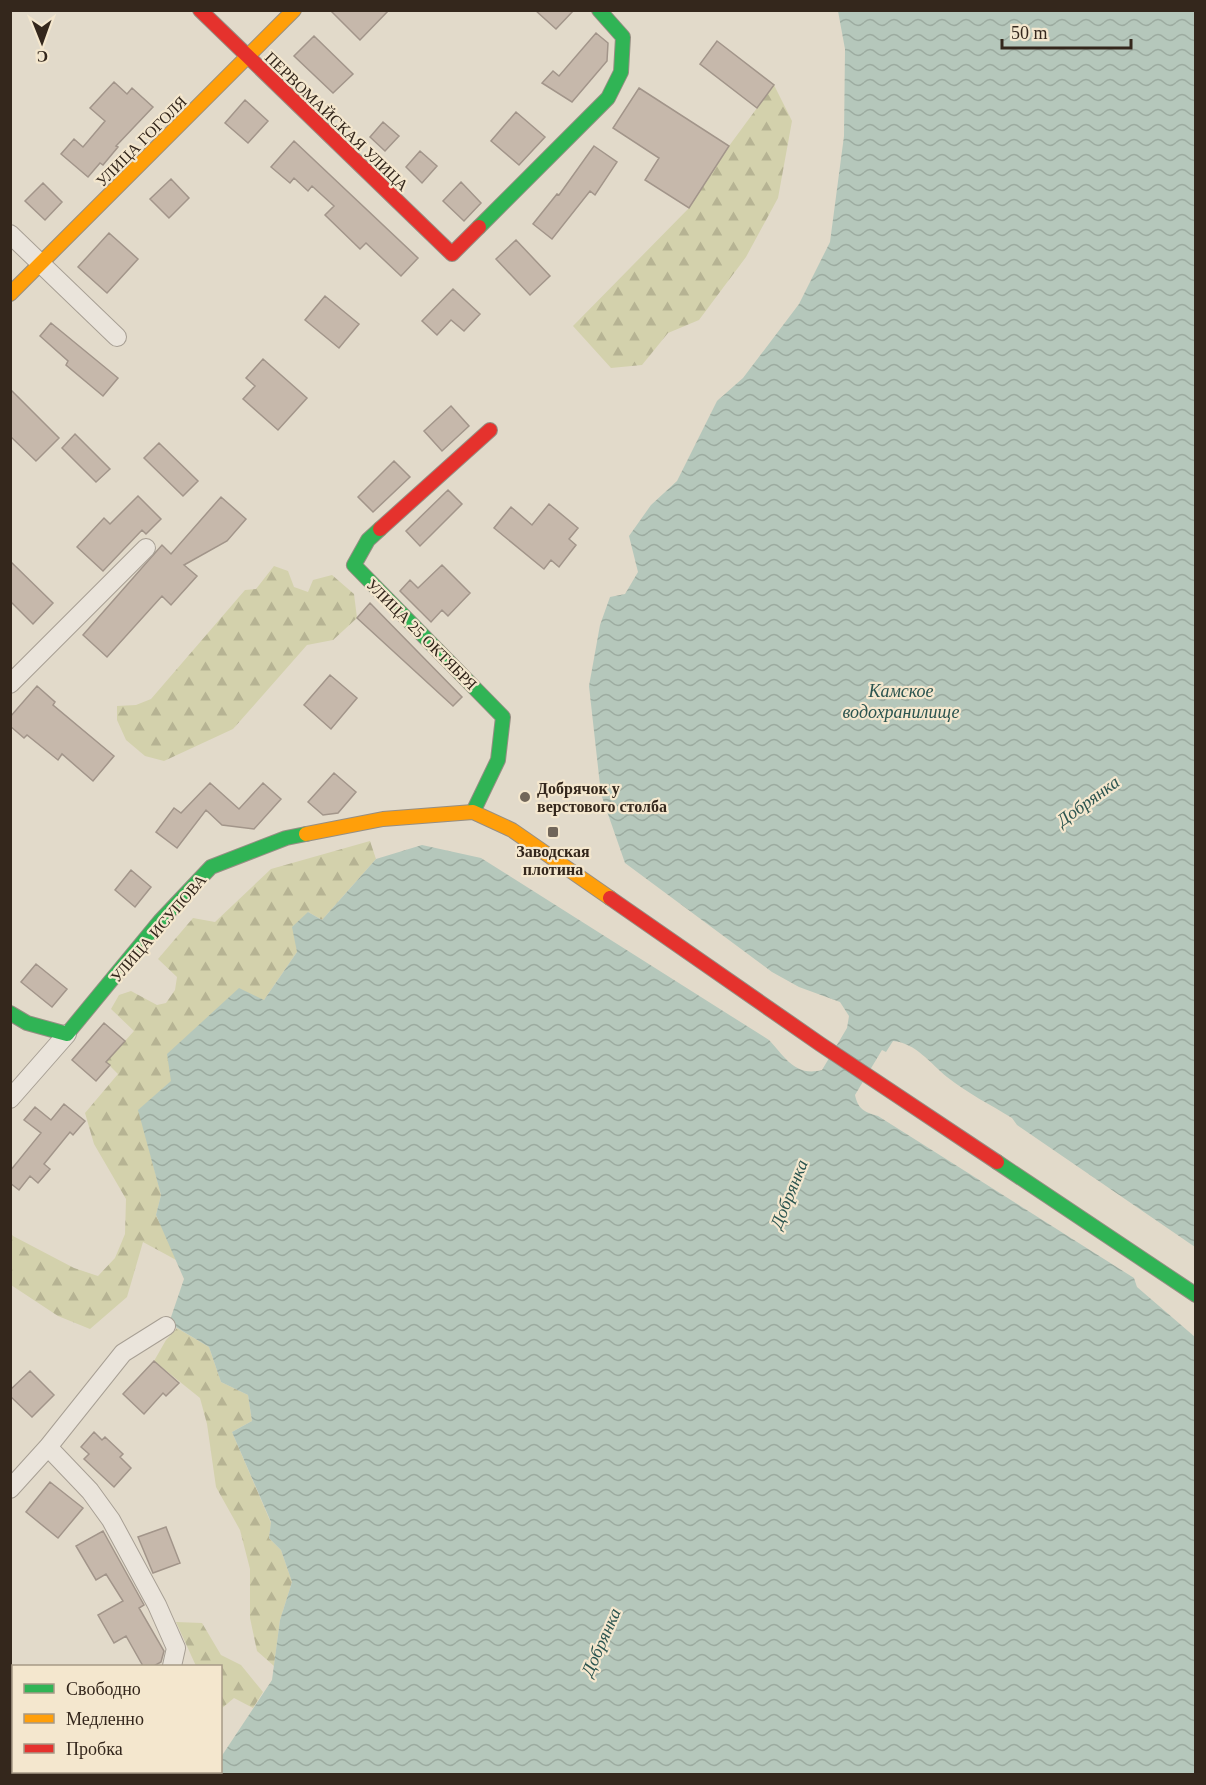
<svg xmlns="http://www.w3.org/2000/svg" width="1206" height="1785" font-family="Georgia,serif">
<defs>
<pattern id="forest-firs" width="22" height="20" patternUnits="userSpaceOnUse" patternTransform="scale(1.5)"><rect width="22" height="20" fill="#d3d1ac"/><path d="M5 1l3.5 6h-7zM16 11l3.5 6h-7z" fill="#b6b393"/></pattern>
<pattern id="water-waves" width="16" height="10" patternUnits="userSpaceOnUse" patternTransform="scale(1.5)"><rect width="16" height="10" fill="#b5c7bb"/><path d="M0 5q4-4 8 0t8 0" fill="none" stroke="#9caba0"/></pattern>
</defs>
<rect width="100%" height="100%" fill="#e2daca"/>
<path fill="url(#forest-firs)" d="M774 85 792 121 778 198 746 257 699 320 668 333 642 365 611 368 573 326 689 208 729 146Z
M274 566 288 571 294 587 308 592 313 580 332 575 354 594 357 618 333 640 307 645 233 729 164 761 145 756 126 740 117 720V706L136 705 151 699 245 590 256 589Z
M370 841 376 859 322 920 308 912 297 952 264 1000 139 1110 161 1195 156 1215 178 1261 143 1242 127 1297 90 1329 58 1316 11 1285 10 1232 13 1236 74 1268 98 1276 115 1258 125 1234 126 1199 94 1144 85 1113 118 1074 106 1062 134 1031 111 1009 119 995 131 991 157 1005 166 1003 175 990 177 977 158 959 193 918 215 922 271 869Z
M177 1328 209 1347 221 1382 248 1395 252 1421 232 1432 271 1523 269 1538 281 1550 292 1582 280 1620 274 1666 257 1651 250 1618V1569L240 1530 216 1487 207 1424 200 1398 154 1361 166 1340Z
M176 1622 202 1623 221 1655 241 1665 263 1692 253 1708 234 1698 221 1709 220 1666H196Z"/>
<path fill="url(#water-waves)" d="M838 11H1195V1247L1017 1125 1012 1118C991 1105 967 1093 947 1077 931 1064 916 1043 893 1041L886 1052 882 1050 855 1095C858 1109 864 1112 878 1116L1134 1278 1137 1287 1195 1337V1774H207L220 1772 221 1757 272 1680 280 1620 292 1582 281 1550 269 1538 271 1522 232 1432 252 1421 248 1395 221 1382 209 1347 169 1323 184 1279 156 1215 161 1195 138 1110 171 1081 167 1054 239 988 264 1000 297 952 292 927 308 912 322 920 376 859 422 845 481 858 769 1040C785 1057 795 1077 822 1070L847 1028 849 1016 840 1002 799 987 772 972 625 863 601 794 589 686 600 625 610 597 625 594 638 572 629 536 651 505 677 481 717 401 743 378 799 304 830 242 844 136 845 49Z"/>
<path fill="#c6b8ab" stroke="#a2958a" stroke-width="1.5" d="M330 10H389L360 40Z
M535 10H574L556 29Z
M596 33 608 43 607 61 572 102 542 83 553 71 559 76Z
M314 36 353 74 333 93 294 56Z
M717 41 774 85 757 108 700 64Z
M114 82 127 94 132 88 153 107 116 146 118 147 103 165 100 163 88 177 61 154 74 139 83 147 105 121 90 108Z
M639 88 729 146 689 208 645 180 659 158 613 128Z
M245 100 268 121 248 143 225 123Z
M516 112 545 137 519 165 491 141Z
M383 122 399 136 385 151 370 137Z
M294 141 418 258 401 276 366 243 360 249 325 215 334 206 312 186 308 191 294 178 290 183 271 167Z
M594 146 617 162 595 195 590 191 552 239 533 224 557 194 559 195Z
M420 151 437 166 422 183 406 167Z
M171 179 189 198 169 218 150 199Z
M461 182 481 203 464 221 443 201Z
M43 183 62 202 45 220 25 201Z
M109 233 138 259 107 293 78 267Z
M516 240 550 276 530 295 496 259Z
M453 289 480 314 464 331 451 320 437 335 422 321Z
M325 296 359 324 339 348 305 320Z
M51 323 118 378 103 396 66 365 68 361 40 336Z
M263 359 307 398 278 430 243 399 255 386 246 378Z
M10 389 59 438 36 461 10 436Z
M451 406 469 426 442 451 424 431Z
M75 434 110 469 96 482 62 448Z
M159 443 198 481 183 496 144 458Z
M394 461 410 477 373 512 358 497Z
M448 490 462 504 420 546 406 531Z
M138 496 161 519 146 534 142 530 103 571 77 547 104 518 110 524Z
M221 497 246 519 227 541 184 565 197 576 171 605 162 596 107 657 83 635 162 545 171 554Z
M549 504 578 528 569 539 576 545 559 567 551 560 544 569 494 528 511 507 532 525Z
M10 561 53 603 33 624 10 601Z
M442 565 470 593 448 616 442 610 431 622 400 591 410 580 418 588Z
M370 603 462 697 453 706 357 618Z
M330 675 357 698 331 729 304 705Z
M37 686 55 702 53 705 114 756 93 781 62 754 58 760 27 735 24 738 10 726V717Z
M334 773 356 792 338 813 323 815 308 802Z
M210 783 239 809 263 783 281 799 254 829 222 825 206 810 177 848 156 832 174 808 181 813Z
M131 870 151 887 135 907 115 890Z
M36 964 67 989 52 1007 21 982Z
M104 1023 125 1041 106 1062 110 1065 96 1081 72 1060Z
M64 1104 85 1121 73 1135 70 1132 44 1164 50 1169 38 1183 30 1176 19 1190 10 1183V1171L41 1133 24 1120 35 1107 51 1120Z
M154 1361 179 1383 166 1396 163 1393 144 1414 123 1394Z
M30 1371 54 1395 32 1417 10 1396V1390Z
M94 1432 102 1440 105 1437 123 1454 120 1457 131 1468 114 1487 84 1459 89 1454 81 1447Z
M50 1482 83 1508 58 1538 26 1512Z
M166 1527 180 1563 153 1573 138 1537Z
M103 1531 144 1605 139 1608 164 1651 161 1662 154 1666H143L126 1636 114 1643 98 1615 123 1601 106 1574 96 1580 76 1546Z"/>
<g fill="none" stroke-linecap="round" stroke-linejoin="round">
<defs>
<path id="street" d="M10 234 117 337
M10 684 146 548
M10 1099 67 1034
M48 1447 90 1491 111 1520 157 1605 176 1648 172 1666
M10 1489 48 1447 123 1353 166 1326"/>
<path id="fast" d="M479 227 608 98 621 72 623 37 599 10
M380 529 368 540 354 565 503 717 498 760 473 812
M10 1013 27 1023 67 1034 160 921 211 867 286 838 306 834
M997 1162 1196 1295"/>
<path id="slow" d="M10 294 294 10
M306 834 383 819 473 812 512 830 610 898"/>
<path id="jam" d="M200 10 452 254 479 227
M380 529 490 430
M610 898 820 1044 997 1162"/>
</defs>
<use href="#street" stroke="#a79f94" stroke-width="20"/>
<use href="#fast" stroke="#968e83" stroke-width="16"/>
<use href="#slow" stroke="#968e83" stroke-width="16"/>
<use href="#jam" stroke="#968e83" stroke-width="16"/>
<use href="#street" stroke="#eae4db" stroke-width="18"/>
<use href="#fast" stroke="#30b455" stroke-width="14"/>
<use href="#slow" stroke="#ff9f0a" stroke-width="14"/>
<use href="#jam" stroke="#e5322d" stroke-width="14"/>
</g>
<g fill="#716659" stroke="#f4e7ce" stroke-width="2">
<circle cx="525" cy="797" r="6"/>
<rect x="547" y="826" width="12" height="12" rx="3"/>
</g>
<g text-anchor="middle" stroke-width="4.5" stroke-linejoin="round" paint-order="stroke">
<g font-size="16" fill="#34271c" stroke="#f4e7ce">
<text transform="translate(337 121) rotate(44)" y="6">ПЕРВОМАЙСКАЯ УЛИЦА</text>
<text transform="translate(141 141) rotate(-45)" y="6">УЛИЦА ГОГОЛЯ</text>
<text transform="translate(422 634) rotate(45)" y="6">УЛИЦА 25 ОКТЯБРЯ</text>
<text transform="translate(158 928) rotate(-49)" y="6">УЛИЦА ИСУПОВА</text>
</g>
<g font-size="16" font-weight="bold" fill="#34271c" stroke="#f4e7ce" text-anchor="start">
<text x="537" y="794">Добрячок у<tspan x="537" dy="18">верстового столба</tspan></text>
<text x="553" y="857" text-anchor="middle">Заводская<tspan x="553" dy="18">плотина</tspan></text>
</g>
<g font-size="18" font-style="italic" fill="#2b544f" stroke="#f4e7ce">
<text x="901" y="697">Камское<tspan x="901" dy="21">водохранилище</tspan></text>
<text transform="translate(1088 801) rotate(-36)" y="6">Добрянка</text>
<text transform="translate(789 1194) rotate(-68)" y="6">Добрянка</text>
<text transform="translate(601 1642) rotate(-66)" y="6">Добрянка</text>
</g>
</g>
<rect width="1206" height="1785" fill="none" stroke="#34271c" stroke-width="24"/>
<rect x="12" y="1665" width="210" height="108" fill="#f4e7ce" stroke="#a79a87" stroke-width="1.5"/>
<rect x="24" y="1684" width="30" height="9" fill="#30b455" stroke="#a79a87" stroke-width="1.5"/>
<text x="66" y="1695" font-size="18" fill="#34271c">Свободно</text>
<rect x="24" y="1714" width="30" height="9" fill="#ff9f0a" stroke="#a79a87" stroke-width="1.5"/>
<text x="66" y="1725" font-size="18" fill="#34271c">Медленно</text>
<rect x="24" y="1744" width="30" height="9" fill="#e5322d" stroke="#a79a87" stroke-width="1.5"/>
<text x="66" y="1755" font-size="18" fill="#34271c">Пробка</text>
<g transform="translate(42 42) rotate(179)" stroke="#f4e7ce" stroke-width="4.5" paint-order="stroke">
<path d="M0-4.5L10 22L0 15L-10 22Z" fill="#34271c"/>
<text y="-9" font-size="16" font-weight="bold" text-anchor="middle" fill="#34271c">С</text>
</g>
<path d="M1002 39v9h129v-9" fill="none" stroke="#34271c" stroke-width="3"/>
<text x="1011" y="39" font-size="18" fill="#34271c" stroke="#f4e7ce" stroke-width="4.5" paint-order="stroke">50 m</text>
</svg>
